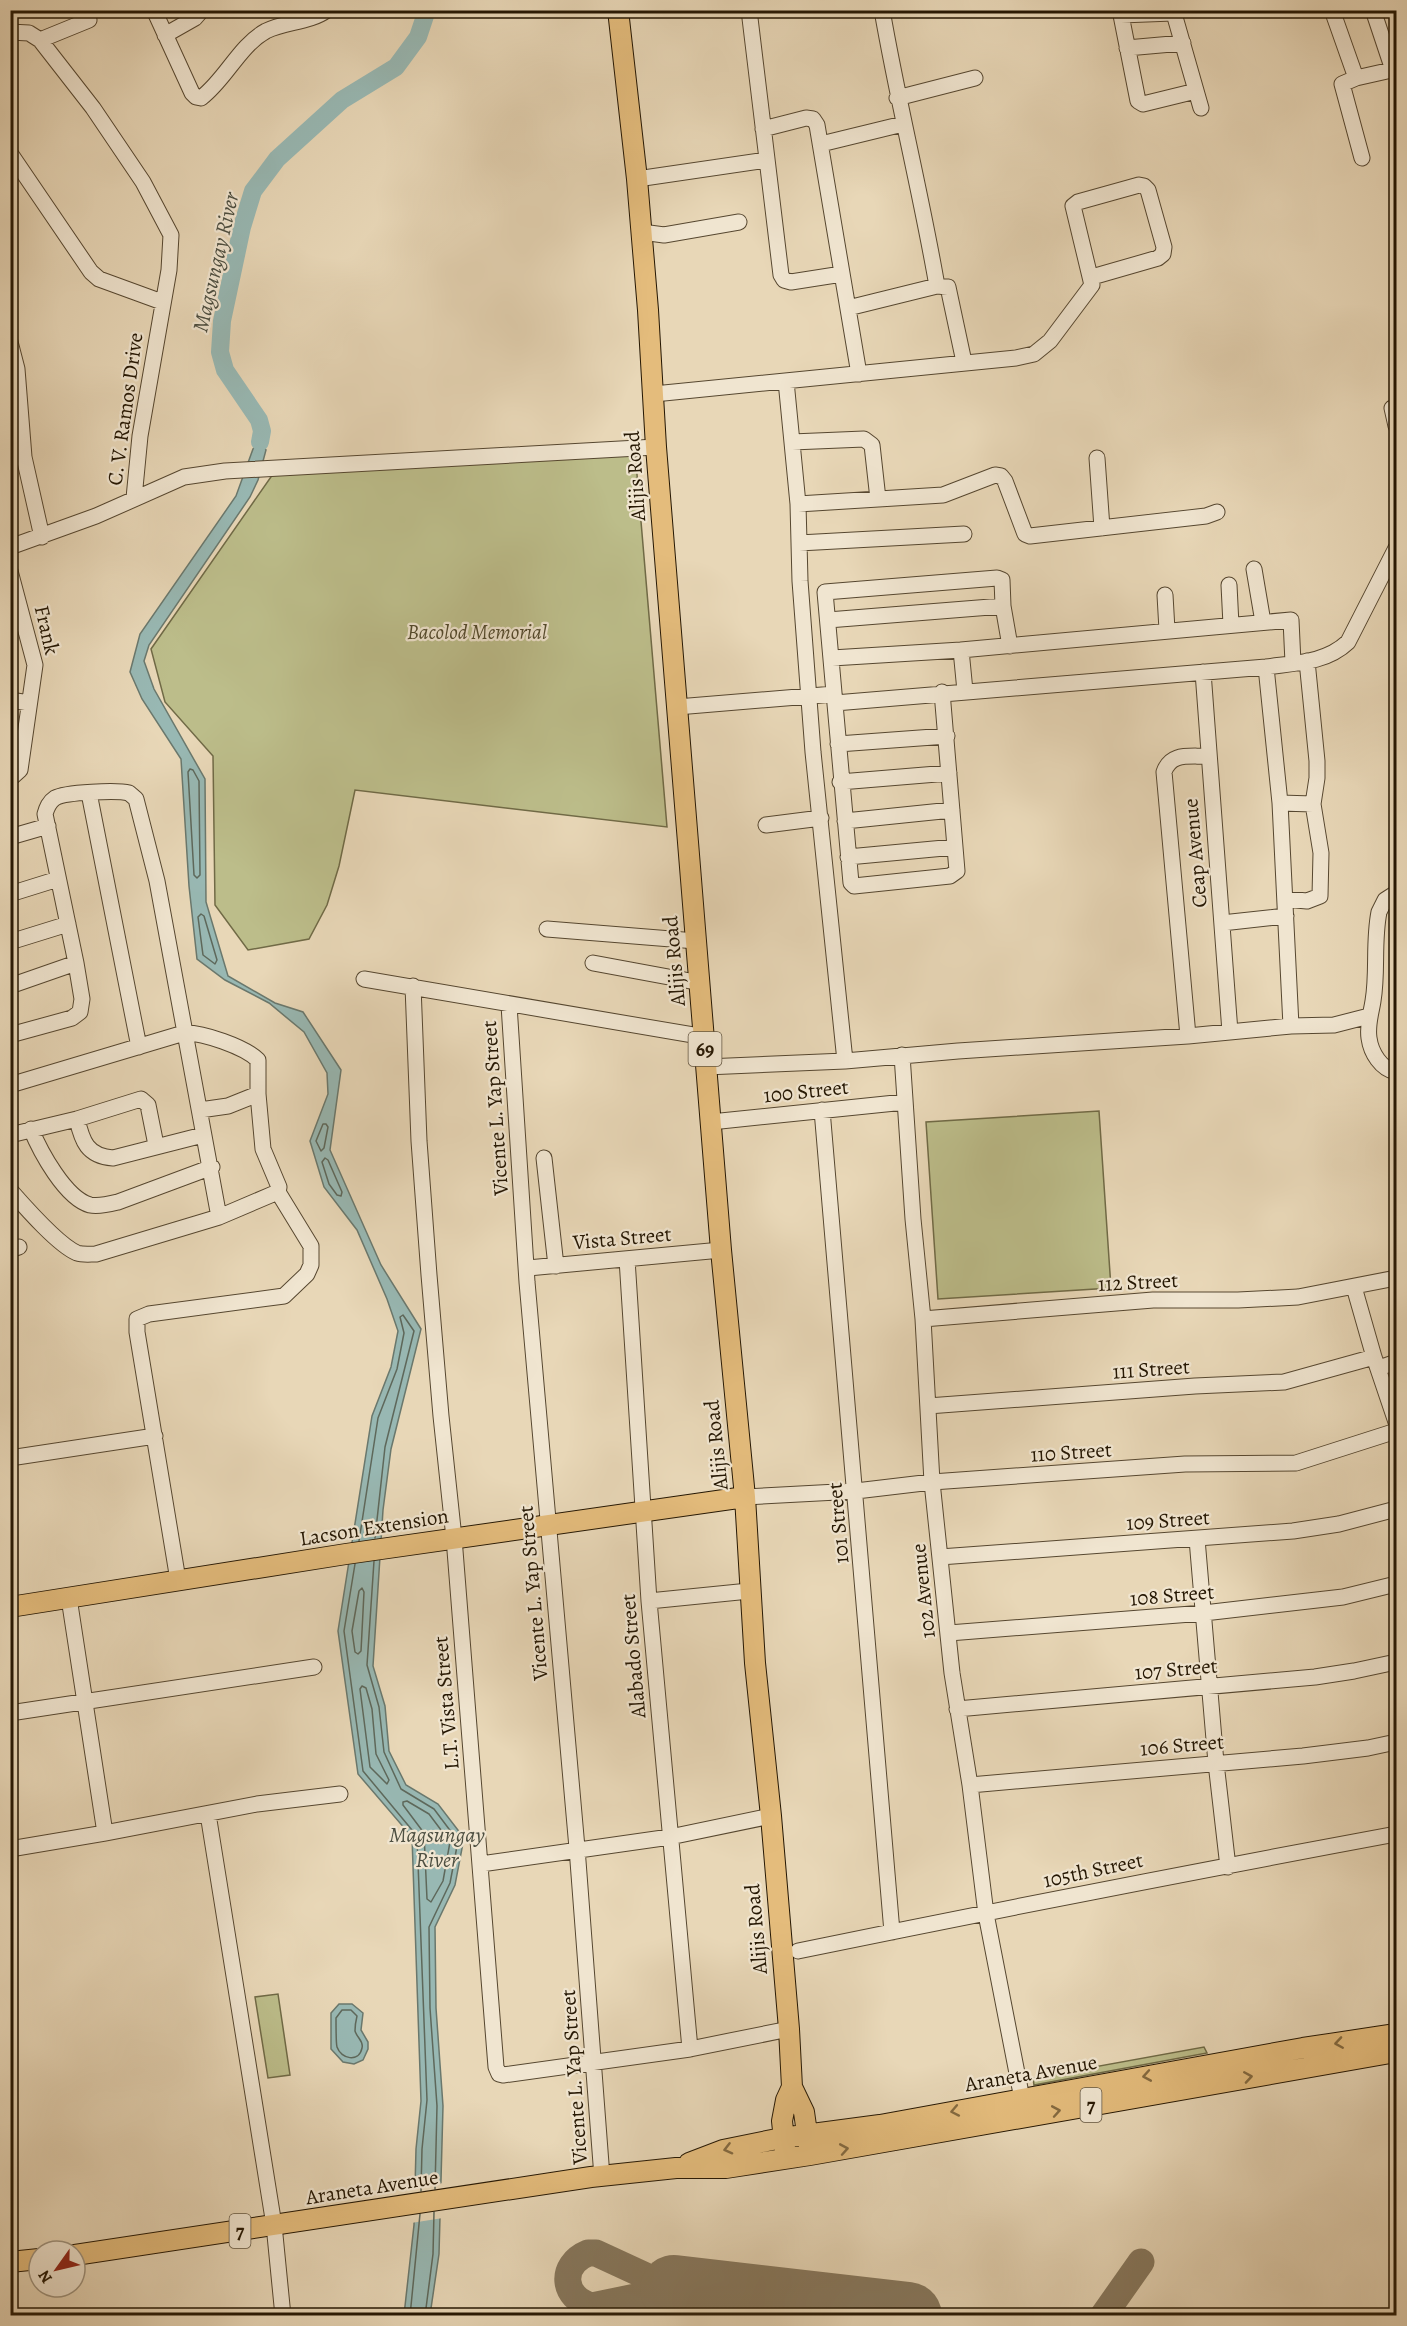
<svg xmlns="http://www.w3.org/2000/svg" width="1407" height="2326" font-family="Alegreya,serif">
<rect width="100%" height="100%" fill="#e8d7b7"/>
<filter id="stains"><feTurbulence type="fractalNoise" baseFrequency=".00333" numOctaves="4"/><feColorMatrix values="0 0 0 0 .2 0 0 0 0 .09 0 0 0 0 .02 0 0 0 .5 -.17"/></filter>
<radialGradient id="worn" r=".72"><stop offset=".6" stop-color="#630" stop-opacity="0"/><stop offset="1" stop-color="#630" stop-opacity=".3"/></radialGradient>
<path fill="#bcbd8a" stroke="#706a46" stroke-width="1.5" d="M635 451 667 827 355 790 339 866 327 905 309 939 248 950 215 905 213 756 165 702 151 649 273 474Z
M1099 1111 1111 1288 938 1299 926 1122Z
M278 1994 290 2075 268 2078 255 1997Z
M1204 2047 1207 2053 1034 2085 1033 2078Z"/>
<path fill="#98b8b3" stroke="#6a786d" stroke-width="1.5" d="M260 442 266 450 258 480 250 497 149 645 144 661 154 689 205 779 206 902 228 976 275 1003 303 1012 341 1070 330 1150 381 1265 421 1329 391 1449 383 1510 373 1666 385 1706 389 1751 406 1785 438 1804 464 1838 455 1885 435 1927 436 2008 443 2106 439 2254 430 2315H404L414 2225 416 2149 421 2101 412 1837 358 1774 338 1631 372 1416 391 1367 398 1331 387 1299 357 1230 324 1187 310 1141 328 1094 327 1073 304 1032 269 1003 225 980 197 959 189 886 181 759 142 699 130 672 140 634 236 496 253 449Z
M339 2004H352L363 2013 361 2030 368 2042V2049L363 2060 354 2064 343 2062 331 2049V2013Z"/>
<path fill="#e8d7b7" d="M444 2183 443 2218 411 2223 412 2187Z"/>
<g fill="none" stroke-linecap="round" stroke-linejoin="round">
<path stroke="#5e685b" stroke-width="1.5" d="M190 769 193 770 199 781 200 875 197 878 194 875 188 772Z
M201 914 204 916 217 960 215 964 203 955 198 917Z
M323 1124H326L328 1127 324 1148 321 1151 316 1141Z
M325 1158 328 1160 342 1192 341 1196 337 1195 329 1184 322 1162Z
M359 1541 378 1418 397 1369 404 1333 400 1317 403 1315 414 1331 385 1447 375 1538
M374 1561 367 1665 379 1707 384 1752 401 1789 434 1809 458 1841 450 1883 429 1927 430 2008 437 2106 435 2189
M355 1564 344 1631 363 1771 417 1836 427 2100 422 2149 421 2191
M362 1588 364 1592 361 1651 358 1654 355 1652 352 1631 359 1591Z
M362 1686 366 1688 372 1709 376 1754 389 1780 387 1784 370 1767 360 1689Z
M407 1801 429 1814 450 1842 443 1881 431 1902 427 1899 424 1833 403 1805V1802Z
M342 2010H351L357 2016C356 2020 355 2026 355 2031 357 2038 364 2041 362 2048 359 2063 341 2059 337 2047 336 2044 336 2023 336 2018Z
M410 2316 420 2214
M425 2316 433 2254 434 2212"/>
<path stroke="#98b8b3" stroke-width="18" d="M260 442 262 431 259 420 225 370 220 352 222 321 242 227 253 191 277 159 342 100 396 67 418 37 427 10"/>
<path stroke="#86775d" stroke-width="27" d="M588 2253H596L674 2289 592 2306C562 2298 559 2265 588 2253Z
M1103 2316 1141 2262"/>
<path stroke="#86775d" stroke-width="68" d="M674 2289 908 2316"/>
<defs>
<path id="minor" d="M154 10 192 93 196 97 201 98C226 79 239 46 266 31 286 21 309 23 327 10
M749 10 781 275 784 280 791 282 842 274
M882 10C898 103 921 193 937 286
M1120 10 1138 101 1143 104 1196 91
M1173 10 1201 108
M1332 10 1356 78
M1373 10 1393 70
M1121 15 1173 13
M10 32 29 33 40 40 93 108 143 182 171 235 169 270 140 436 134 498
M165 35 195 18 202 10
M40 40 89 20
M1127 48 1183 43
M897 98 975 78
M763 129 806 118 813 119 817 125 859 374
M821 144 903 124
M10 153 91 272 99 279 162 302
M1362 158 1342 84 1356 78 1396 69
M637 179 767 160
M642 232 664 235 739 222
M848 308 937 286 948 287 964 362
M10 342 17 369 24 457 42 537
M786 381 798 504 800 581 813 752 845 1061
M654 394 1016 358 1034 354 1050 341 1092 285 1073 206 1078 202 1139 185 1144 186 1148 190 1164 247 1163 254 1158 258 1092 277
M1392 408 1396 426
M792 442 864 439 872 445 878 499
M1097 458 1102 528
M798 504 943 495 995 475 1001 476 1005 481 1025 534 1030 536 1206 516 1217 512
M799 543 964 534
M10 547 96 516 184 477 225 471 656 447
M1254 569 1263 622
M10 571 35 665 20 770 10 779
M1229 585 1231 625
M1165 595 1167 630
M828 620 1003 606
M961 650 965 691
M832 658 961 650 1291 620 1293 663
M1266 667 1280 803 1291 1026
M1203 672 1230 1032
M942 692 957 871 950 876 854 886 851 883 825 592 997 578 1002 580 1003 606 1010 646
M10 700 29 703
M835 703 1266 667C1295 663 1326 663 1348 642L1396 548
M677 707 834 694
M838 744 947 736
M840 782 949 773
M89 793 139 1047
M1280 803 1313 804
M845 821 952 810
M766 825 821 818
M10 837 48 826
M848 857 955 847
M1396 893 1385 900 1379 912C1373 942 1378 972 1373 1001 1371 1014 1367 1025 1369 1038 1371 1053 1381 1069 1396 1072
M10 894 58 879
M1285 899 1307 901 1320 896 1321 853 1313 804 1317 778V761L1307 661
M1222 923 1286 916
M547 929 696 941
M10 942 68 924
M593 963 701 983
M364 979 705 1037
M10 986 76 963
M413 986 419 1141 429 1275 441 1416 454 1538 496 2067 499 2074 503 2075 690 2049 789 2029
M509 1005 527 1282 577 1848 602 2177
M10 1035 72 1018 80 1012 82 999 76 963 45 814C47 807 49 802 55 798 65 792 118 790 129 793L136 799 157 881 219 1217
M1188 1036 1164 772C1171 752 1189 757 1208 756
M902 1055 913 1219 923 1319 932 1482 952 1673 970 1785 986 1914 1024 2109
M706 1067 845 1061 958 1051 1188 1036 1291 1026 1334 1025 1369 1016
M10 1085 184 1033C202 1032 245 1047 258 1060V1094L263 1149 279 1187 278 1192 273 1194 219 1217 96 1254C90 1254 83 1255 77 1253 58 1245 25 1207 10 1190
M200 1110 228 1106 258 1094
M822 1110 892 1932
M77 1119C82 1141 87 1156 113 1158L203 1135
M711 1122 905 1102
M31 1129C40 1151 65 1198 90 1205 99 1207 110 1204 118 1202L212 1167
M10 1135 77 1119 141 1099 148 1105 156 1145
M544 1158 556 1266
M10 1250 19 1247
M627 1259 649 1601 690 2049
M528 1268 721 1250
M1354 1287 1374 1357 1396 1422
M923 1319 1153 1300H1238L1298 1297 1396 1278
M1379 1368 1396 1362
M928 1406 1195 1386 1284 1382 1374 1357
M10 1458 155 1436
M745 1497 856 1491 932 1482 1185 1464 1296 1463 1396 1431
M1197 1539 1216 1763 1228 1867
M940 1557 1293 1531 1339 1524 1396 1509
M178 1580 137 1332V1319L149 1314 284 1296 307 1274 311 1265V1246L278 1192
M69 1598 105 1833
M649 1601 749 1591
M949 1633 1204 1613 1343 1597 1396 1584
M957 1709 1315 1677 1354 1671 1396 1662
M10 1713 314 1667
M970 1785 1303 1756 1368 1748 1396 1742
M208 1814 274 2225 283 2316
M10 1849 105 1833 257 1804 340 1794
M481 1864 670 1837 771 1816
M798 1951C997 1910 1197 1871 1396 1834"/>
<path id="major" d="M618 10 637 179 648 310 656 447 721 1250 745 1497 755 1663 771 1816 789 2029 792 2087 786 2100 782 2121 786 2158
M10 1607 346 1554 745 1497
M792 2087 804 2112 809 2147
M689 2163 723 2150 782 2138 880 2125 1303 2048 1396 2034
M75 2255 591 2177 676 2168H726L810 2155 1396 2052
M10 2262 39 2259"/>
</defs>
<use href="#minor" stroke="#564730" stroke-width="17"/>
<use href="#major" stroke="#251703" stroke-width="22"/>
<use href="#minor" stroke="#f0e5d0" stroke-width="15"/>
<use href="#major" stroke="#e4bc7c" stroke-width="20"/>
</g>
<defs><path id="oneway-chevron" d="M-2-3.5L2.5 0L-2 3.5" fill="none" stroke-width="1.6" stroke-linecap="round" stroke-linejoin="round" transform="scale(1.5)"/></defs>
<g stroke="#846a40">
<use href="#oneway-chevron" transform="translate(1339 2043) rotate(171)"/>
<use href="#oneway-chevron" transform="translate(1147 2076) rotate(170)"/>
<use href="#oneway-chevron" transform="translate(1248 2077) rotate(-9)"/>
<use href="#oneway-chevron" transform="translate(955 2111) rotate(169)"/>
<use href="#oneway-chevron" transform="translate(1056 2111) rotate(-10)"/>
<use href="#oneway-chevron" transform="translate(728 2149) rotate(166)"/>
<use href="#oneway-chevron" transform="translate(844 2149) rotate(-10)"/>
</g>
<g text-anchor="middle" stroke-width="4.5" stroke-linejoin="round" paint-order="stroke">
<g fill="#f0e5d0" stroke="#625540" stroke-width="1.5">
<rect x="688.5" y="1032" width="33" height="34" rx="4.5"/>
<rect x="1080.5" y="2088" width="21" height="34" rx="4.5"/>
<rect x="229.5" y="2214" width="21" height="34" rx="4.5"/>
</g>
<g font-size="20" font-weight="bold" fill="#251703">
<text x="705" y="1056">69</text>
<text x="1091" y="2112">7</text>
<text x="240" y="2238">7</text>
</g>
<g font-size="21" fill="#251703" stroke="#f0e5d0">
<text transform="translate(125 409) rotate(-82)" y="7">C. V. Ramos Drive</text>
<text transform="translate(635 476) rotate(-94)" y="7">Alijis Road</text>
<text transform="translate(47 630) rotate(77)" y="7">Frank</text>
<text transform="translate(1195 853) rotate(-95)" y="7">Ceap Avenue</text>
<text transform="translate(674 961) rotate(-95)" y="7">Alijis Road</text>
<text transform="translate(806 1091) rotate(-6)" y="7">100 Street</text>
<text transform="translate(495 1108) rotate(-94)" y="7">Vicente L. Yap Street</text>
<text transform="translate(622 1238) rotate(-5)" y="7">Vista Street</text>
<text transform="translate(1138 1282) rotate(-3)" y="7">112 Street</text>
<text transform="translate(1151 1369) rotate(-4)" y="7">111 Street</text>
<text transform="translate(716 1445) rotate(-96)" y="7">Alijis Road</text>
<text transform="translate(1071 1452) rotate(-4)" y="7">110 Street</text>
<text transform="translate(1168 1520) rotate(-4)" y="7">109 Street</text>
<text transform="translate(838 1523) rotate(-95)" y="7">101 Street</text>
<text transform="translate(374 1527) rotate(-9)" y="7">Lacson Extension</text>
<text transform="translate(923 1591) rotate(-96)" y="7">102 Avenue</text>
<text transform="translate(533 1593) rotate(-95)" y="7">Vicente L. Yap Street</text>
<text transform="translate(1172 1595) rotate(-5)" y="7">108 Street</text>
<text transform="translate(633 1656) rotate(-95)" y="7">Alabado Street</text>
<text transform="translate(1176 1669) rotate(-5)" y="7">107 Street</text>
<text transform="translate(446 1703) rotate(-95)" y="7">L.T. Vista Street</text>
<text transform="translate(1182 1745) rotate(-5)" y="7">106 Street</text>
<text transform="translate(1093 1870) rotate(-12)" y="7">105th Street</text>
<text transform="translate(756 1929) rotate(-95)" y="7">Alijis Road</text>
<text transform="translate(1031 2073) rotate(-10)" y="7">Araneta Avenue</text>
<text transform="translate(574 2077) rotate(-94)" y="7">Vicente L. Yap Street</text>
<text transform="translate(372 2187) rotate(-9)" y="7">Araneta Avenue</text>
</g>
<g font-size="21" font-style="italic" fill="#52492c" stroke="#f0e5d0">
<text x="477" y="639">Bacolod Memorial</text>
</g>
<g font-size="22" font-style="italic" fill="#4d4f41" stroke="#f0e5d0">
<text transform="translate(215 262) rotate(-77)" y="8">Magsungay River</text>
<text x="437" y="1842">Magsungay<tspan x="437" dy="25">River</tspan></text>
</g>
</g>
<rect width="1407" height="2326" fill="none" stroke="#e8d7b7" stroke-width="36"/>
<rect x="12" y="12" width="1383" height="2302" fill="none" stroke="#251703" stroke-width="3"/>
<rect x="18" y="18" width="1371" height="2290" fill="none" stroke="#251703" stroke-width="1.5"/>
<g transform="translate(57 2269) rotate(236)"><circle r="28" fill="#f0e5d0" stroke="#9f937e" stroke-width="1.5"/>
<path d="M0-4.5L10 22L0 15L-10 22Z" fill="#8f2418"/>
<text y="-9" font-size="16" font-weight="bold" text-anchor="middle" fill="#251703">N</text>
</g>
<rect width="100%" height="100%" filter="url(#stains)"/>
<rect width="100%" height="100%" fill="url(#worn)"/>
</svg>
